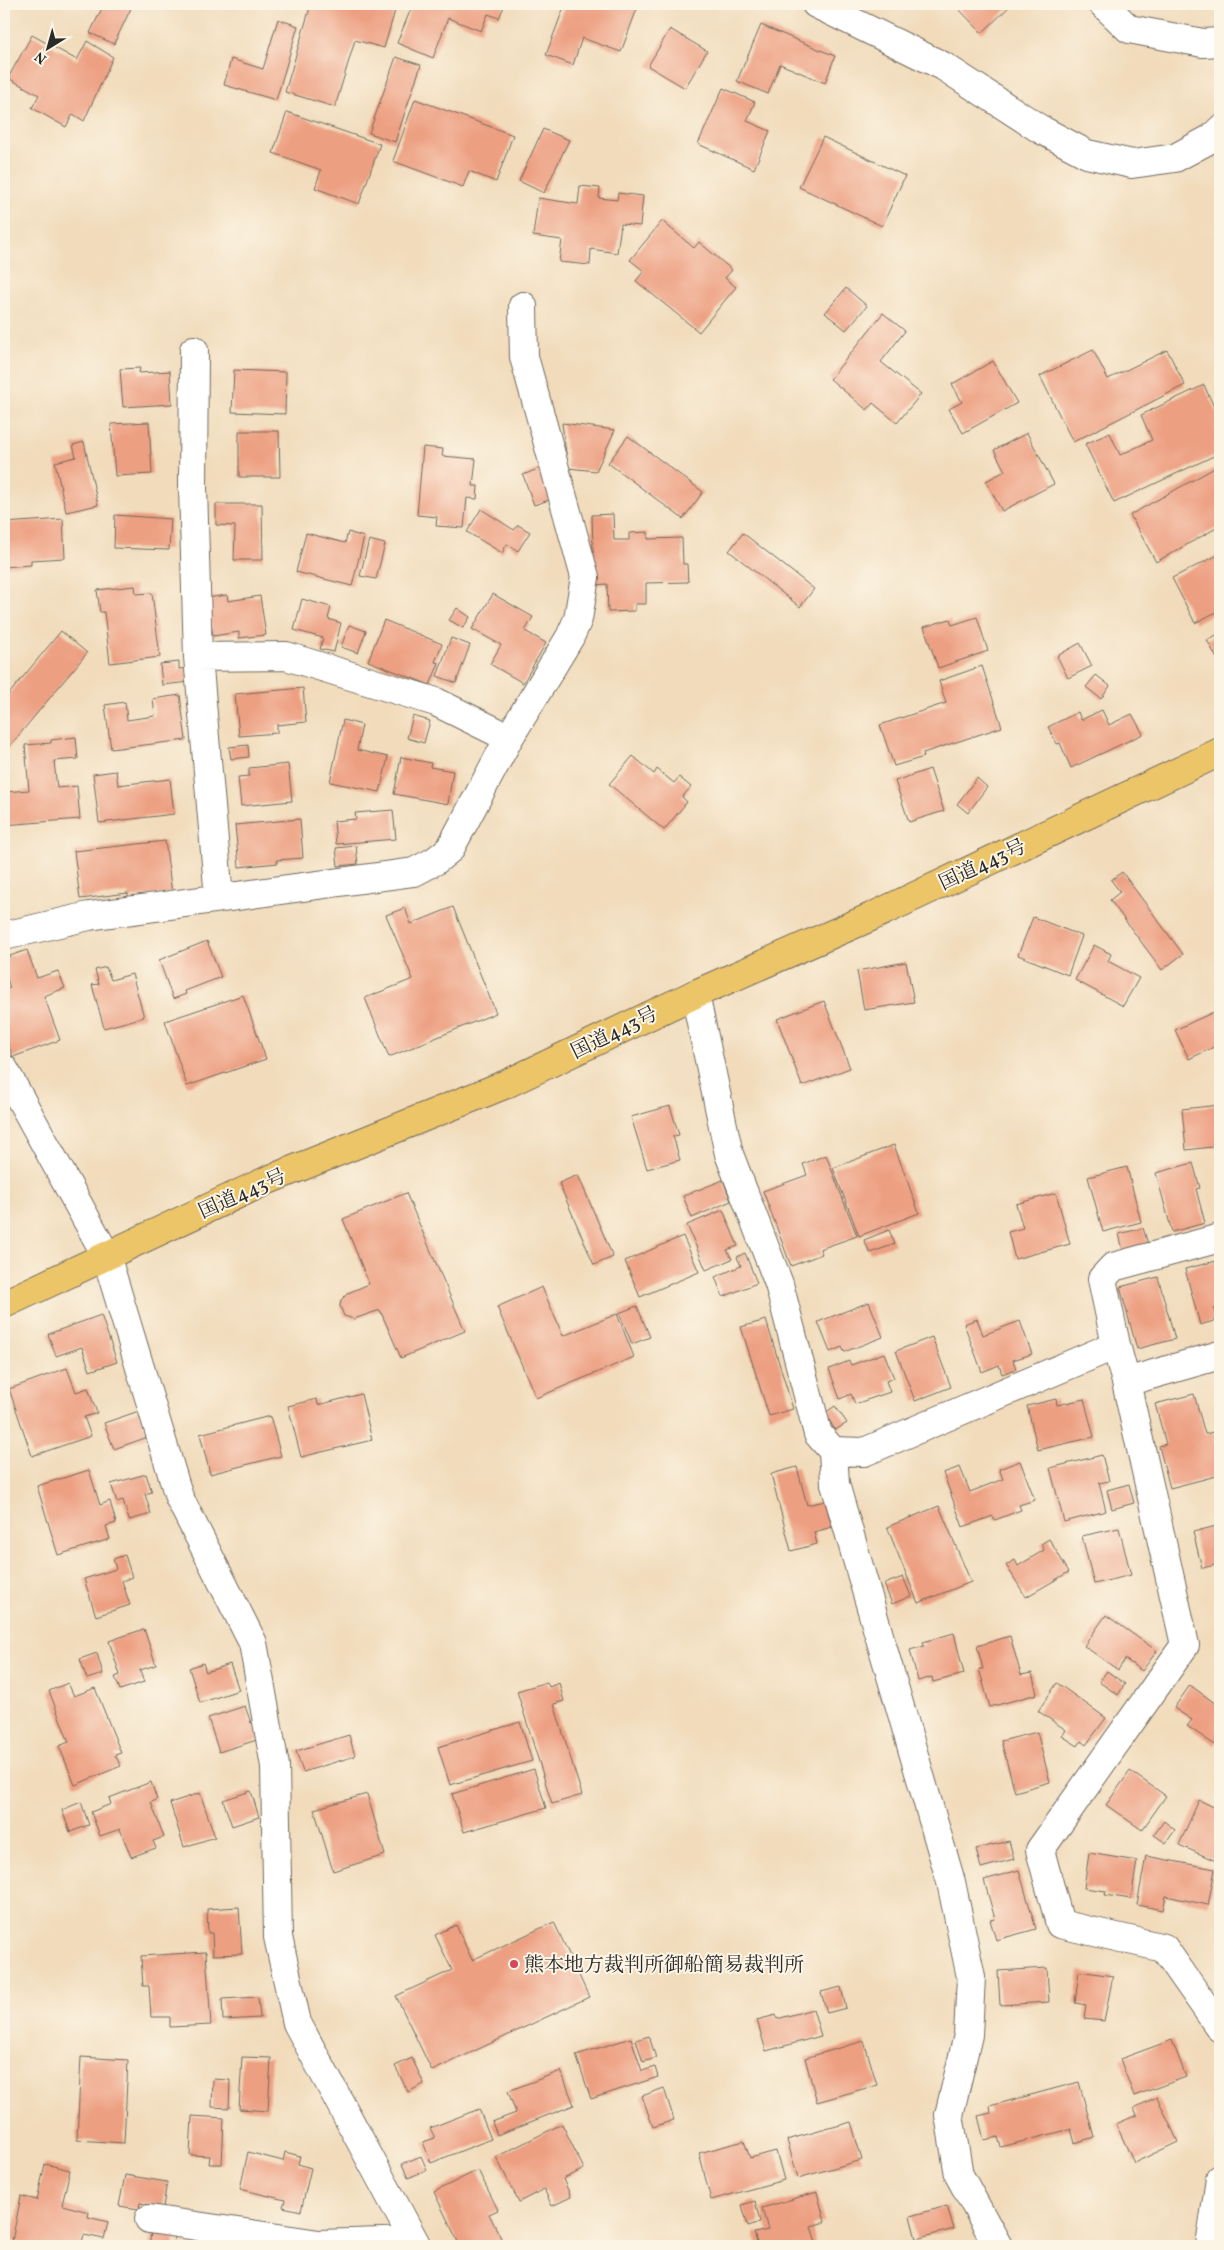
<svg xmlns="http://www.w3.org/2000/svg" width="1224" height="2250" font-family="Vollkorn,'Noto Serif JP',serif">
<rect width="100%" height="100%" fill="#fcf5e5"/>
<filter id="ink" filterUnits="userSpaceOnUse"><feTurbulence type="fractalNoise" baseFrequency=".02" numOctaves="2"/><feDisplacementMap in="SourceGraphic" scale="10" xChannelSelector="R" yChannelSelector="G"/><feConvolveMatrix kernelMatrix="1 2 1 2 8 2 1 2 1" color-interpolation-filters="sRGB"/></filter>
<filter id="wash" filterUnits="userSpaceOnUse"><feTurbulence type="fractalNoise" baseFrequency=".0096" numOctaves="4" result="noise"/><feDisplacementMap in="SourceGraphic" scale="20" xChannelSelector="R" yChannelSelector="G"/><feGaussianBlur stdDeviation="1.12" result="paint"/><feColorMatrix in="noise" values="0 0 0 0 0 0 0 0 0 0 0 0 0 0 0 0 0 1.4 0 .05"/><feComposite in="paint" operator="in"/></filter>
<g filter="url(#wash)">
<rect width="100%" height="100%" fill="#f1dbbb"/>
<g id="blocks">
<path fill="#ed9f81" d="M104 4H133L114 44 90 33Z
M311 4H397L384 48 355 40 335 107 285 92Z
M413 4H505L499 18 488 14 481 31 448 18 433 58 397 43Z
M565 4H633L638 6 621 52 582 38 573 65 546 55Z
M954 4H1012L982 33Z
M278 19 298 26 276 100 224 85 231 59 263 69Z
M761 25 835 56 825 83 780 64 768 94 737 81Z
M670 29 707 51 685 88 648 66Z
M32 35 77 60 87 41 113 57 84 121 73 114 66 127 32 108 39 95 8 78Z
M396 57 421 65 395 142 369 133Z
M723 88 755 102 747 121 770 131 754 169 698 144Z
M415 99 513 135 496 182 469 171 463 187 393 161Z
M287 112 380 144 359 204 315 188 321 170 273 153Z
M543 129 569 140 544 193 519 181Z
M823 137 905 176 882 226 799 187Z
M580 186 600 188 599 198 617 200 618 193 643 196 640 226 621 224 617 253 591 249 590 265 559 262 562 240 533 236 538 198 578 204Z
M662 221 694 248 699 242 732 270 725 278 736 287 699 332 636 281 644 271 630 260Z
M846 288 867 306 846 330 825 313Z
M883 313 905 331 881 362 921 394 897 423 873 403 867 410 830 379Z
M1093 350 1108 379 1167 350 1185 385 1073 442 1040 376Z
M993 361 1017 403 963 433 949 409 962 402 952 384Z
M140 368 139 373 170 371 172 404 123 407 120 369Z
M234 370 286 372 285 414 232 412Z
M1204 385 1220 420V453L1114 503 1085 444 1110 433 1120 455 1152 440 1141 415Z
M149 422 152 474 115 476 111 424Z
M562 423 615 430 596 471 568 468Z
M239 431H279L280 477H239Z
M1027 433 1054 484 1002 511 986 481 1005 471 994 450Z
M628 436 703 492 683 519 608 463Z
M84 442 98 505 66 512 55 462 76 457 73 445Z
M423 447 443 449 442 456 476 459 473 486H478L477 499 467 498 464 528 436 526 437 517 417 515Z
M1220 465V526L1156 562 1130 515Z
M540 468 552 499 534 505 523 475Z
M216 504H262L263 560H234L235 526 216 525Z
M481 509 514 530 518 525 530 532 518 551 507 544 502 553 467 532Z
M613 514 614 540H629V533L648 532V539L682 538 683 564H687L688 582 646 583V604H635V611L608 612 607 584 594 585 592 515Z
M115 515 171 519 169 550 114 548Z
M63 519 65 558 31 560V565L4 567V523Z
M348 532 364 537 352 586 296 572 306 533 345 543Z
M743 533 814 589 800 607 729 551Z
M369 540 385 544 376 579 360 576Z
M1220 554V610L1195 623 1172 578Z
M135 586 136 594 152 593 160 657 110 663 104 612H100L97 590Z
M493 594 533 617 525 631 546 643 523 683 490 664 501 645 472 629Z
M227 595 228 601 260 596 266 635 239 638V632L213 636 207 598Z
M302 599 331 607 328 619 341 623 334 652 320 649 323 638 294 630Z
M457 608 470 617 463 628 449 620Z
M977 617 988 651 938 668 924 627 950 619 952 625Z
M384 620 442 644 435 662 439 663 430 685 368 661Z
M349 625 366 631 358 653 341 647Z
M61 631 87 653 4 753V700Z
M1220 633V664L1207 640Z
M451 638 470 645 456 683 437 676Z
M1080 643 1092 666 1068 678 1057 656Z
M179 662V669L188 668 190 682 162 685 160 664Z
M982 666 1002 727 923 753 924 757 894 766 880 725 946 703 939 681Z
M1096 675 1110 686 1101 699 1086 687Z
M303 688 306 722 277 725V733L239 736 235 694Z
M180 695 186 740 111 749 105 705 125 702 127 720 155 716 153 699Z
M1102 710 1109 725 1132 714 1143 734 1071 768 1060 743 1057 744 1048 727 1078 712 1081 720Z
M413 716 430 721 424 743 407 738Z
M343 720 362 725 357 750 388 757 380 792 330 782Z
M76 737 78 759 54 761 57 788 77 786 80 819 4 825V792L29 790 25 745 51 743V740Z
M248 745 249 757 231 759 229 747Z
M633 756 654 774 657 769 674 783 679 777 691 787 682 797 687 802 664 830 609 784Z
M401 757 431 763 430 767 453 771 448 804 394 794Z
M288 764 292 801 241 806 238 777 249 776V768Z
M930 769 944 811 909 822 895 781Z
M116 771 118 785 170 779 174 814 99 823 93 774Z
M977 778 987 787 968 813 957 804Z
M393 810 396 839 336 844 334 821 356 819 355 813Z
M300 819 303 858 277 860 278 863 239 867 235 825Z
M165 841 172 893 128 898V893L80 899 74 851Z
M356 846 358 864 338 866 336 848Z
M1122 872 1183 954 1162 970 1110 900 1120 892 1111 880Z
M453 907 496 1013 389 1057 365 998 413 979 386 915 405 908 411 924Z
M1033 917 1082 936 1068 975 1018 955Z
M207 941 221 977 185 991 186 994 173 999 159 960Z
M1094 945 1111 954 1108 961 1139 978 1123 1006 1075 980Z
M27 950 37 978 58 971 65 988 44 996 60 1040 13 1057 4 1033V990L10 988 4 971V958Z
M906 962 914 1002 864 1010 857 971Z
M106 967 111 980 132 974 144 1017 104 1028 92 985 99 984 95 970Z
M243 995 266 1059 187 1086 165 1021Z
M824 1001 850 1068 802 1086 777 1019Z
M1218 1010 1220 1014V1044L1189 1059 1175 1030Z
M1220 1105V1146L1186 1150 1182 1109Z
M670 1106 679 1135 673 1136 680 1160 647 1169 631 1117Z
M894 1145 919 1213 859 1236 833 1168Z
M826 1155 857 1236 820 1249 822 1254 791 1266 763 1191 807 1175 803 1164Z
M1193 1163 1200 1188 1196 1189 1205 1223 1172 1232 1156 1173Z
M1127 1167 1141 1222 1103 1232 1088 1177Z
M578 1175 613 1257 594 1265 559 1183Z
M723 1180 731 1201 692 1218 683 1196Z
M406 1193 465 1331 401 1358 380 1310 354 1319 344 1316 340 1306 341 1300 348 1293 369 1284 343 1219Z
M1056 1193 1070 1244 1015 1259 1008 1232 1023 1228 1016 1204Z
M723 1210 738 1246 727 1250 732 1259 706 1270 687 1225Z
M1143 1228 1149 1247 1124 1254 1119 1234Z
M889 1230 895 1244 870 1253 864 1240Z
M683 1236 699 1272 640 1297 625 1261Z
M745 1253 757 1283 723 1297 715 1277 741 1266 737 1257Z
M1220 1260V1308L1214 1309 1217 1320 1200 1325 1185 1269Z
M1158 1277 1175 1339 1137 1349 1120 1287Z
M542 1287 563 1336 617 1314 634 1357 536 1398 497 1307Z
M869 1302 883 1337 844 1352 842 1347 830 1352 818 1322Z
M637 1306 650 1337 632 1344 619 1313Z
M101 1315 117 1362 90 1371 82 1347 56 1356 48 1334Z
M977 1319 983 1335 1020 1321 1032 1354 1013 1360 1016 1369 1002 1374 999 1365 982 1372 964 1324Z
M766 1320 793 1409 769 1416 741 1327Z
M932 1337 951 1387 915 1401 896 1351Z
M884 1353 894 1378 886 1381 890 1392 855 1404 851 1394 840 1399 829 1369 849 1361 851 1365Z
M67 1368 76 1392 88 1388 97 1413 84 1417 91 1436 32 1456 9 1389Z
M361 1394 372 1440 301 1457 288 1406 317 1399 318 1405Z
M1194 1394 1205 1434 1213 1432 1220 1460V1475L1170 1488 1159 1446 1166 1444 1155 1404Z
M1056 1399 1057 1405 1084 1399 1094 1437 1038 1450 1027 1406Z
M835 1406 847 1423 835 1430 825 1413Z
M139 1411 148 1437 114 1449 104 1423Z
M270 1416 281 1456 210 1474 200 1434Z
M1102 1455 1109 1481 1099 1483 1106 1511 1064 1522 1050 1468Z
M1020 1461 1035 1500 1019 1505 1021 1510 995 1520 993 1516 963 1527 943 1473 960 1467 970 1492 1003 1479 999 1469Z
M797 1467 807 1505 825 1501 832 1527 814 1532 817 1544 791 1551 771 1474Z
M89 1470 100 1505 110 1501 116 1523 106 1526 110 1539 58 1555 37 1486Z
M146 1474 152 1492 145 1494 151 1514 129 1520 123 1500 117 1502 111 1484Z
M1129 1484 1134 1503 1112 1509 1107 1490Z
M939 1506 971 1582 918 1603 887 1527Z
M1220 1525V1564L1202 1568 1193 1532Z
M1119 1528 1131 1575 1094 1584 1082 1536Z
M1049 1539 1069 1572 1026 1597 1006 1565 1015 1560 1018 1566 1044 1550 1041 1544Z
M125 1555 132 1577 122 1581 130 1605 96 1616 84 1579 116 1569 113 1559Z
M903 1577 911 1596 892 1604 884 1584Z
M1106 1615 1157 1651 1142 1671 1125 1659 1118 1670 1084 1646Z
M144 1629 156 1665 140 1670 144 1682 120 1690 115 1677 120 1675 109 1641Z
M954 1633 964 1674 933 1682 932 1677 918 1681 910 1650 924 1646 923 1642Z
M1010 1636 1021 1675 1032 1673 1037 1694 990 1707 979 1669H983L977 1646Z
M97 1653 103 1674 87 1679 80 1659Z
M203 1663 206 1672 230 1664 239 1690 200 1703 189 1668Z
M1107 1671 1125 1684 1118 1695 1099 1682Z
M547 1682 549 1687 559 1683 564 1701 554 1704 582 1795 552 1804 517 1691Z
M68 1683 74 1696 95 1688 121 1753 115 1755 121 1766 75 1785 59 1746 69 1742 49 1691Z
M1057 1683 1106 1718 1086 1745 1081 1741 1078 1746 1062 1736 1066 1730 1038 1711Z
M1190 1685 1220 1707V1737L1215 1745 1187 1726 1192 1720 1174 1708Z
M245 1706 251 1723 254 1722 260 1739 219 1752 208 1718Z
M520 1722 532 1761 450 1785 438 1747Z
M1037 1732 1050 1782 1015 1792 1001 1741Z
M349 1735 355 1756 303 1772 296 1751Z
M534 1769 546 1808 464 1832 452 1794Z
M1130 1771 1166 1796 1142 1830 1106 1805Z
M151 1782 157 1800 151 1802 164 1837 153 1841 156 1848 131 1857 120 1829 100 1836 91 1812 111 1804 109 1798Z
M251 1791 259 1817 232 1826 223 1800Z
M200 1793 215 1837 184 1847 170 1803Z
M367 1794 385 1855 333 1871 314 1809Z
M1199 1800 1220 1810V1852L1216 1861 1179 1845Z
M81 1802 89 1825 70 1832 62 1810Z
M1164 1821 1175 1830 1166 1843 1154 1835Z
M1009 1841 1014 1859 981 1868 976 1849Z
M1089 1853 1137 1861 1131 1899 1105 1895 1106 1891 1084 1888Z
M1146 1856 1215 1869 1208 1905 1166 1896 1163 1910 1137 1905Z
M1019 1870 1036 1929 996 1940 990 1920 995 1919 984 1880Z
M239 1907 242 1954 213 1955 212 1933H208L207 1909Z
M554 1922 589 1997 432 2071 396 1996 452 1970 435 1935 456 1925 472 1960Z
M206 1952 211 2025 170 2027V2017H151L149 1986H143L141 1956Z
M1047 1968 1049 2002 1000 2005 998 1971Z
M1079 1971 1113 1976 1104 2021 1084 2019 1086 2005 1075 2003Z
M841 1987 846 2008 827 2013 821 1992Z
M258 1997 260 2018 223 2020 222 1999Z
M813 2009 821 2036 766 2051 757 2020 776 2015 777 2019Z
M649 2036 656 2058 643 2062 636 2040Z
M631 2038 642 2071 655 2067 658 2077 591 2099 576 2055Z
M1172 2040 1186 2077 1134 2096 1120 2059Z
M864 2041 877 2085 817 2102 805 2058Z
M81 2057 128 2060 124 2143 77 2140Z
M242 2057 271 2058 268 2111 239 2109Z
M412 2058 424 2084 408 2092 395 2066Z
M561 2071 574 2105 497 2135 492 2122 516 2113 508 2091Z
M213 2079 230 2080 229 2108 212 2107Z
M1079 2082 1094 2137 1075 2143 1071 2129 1001 2147 998 2137 984 2140 978 2116 991 2113 990 2106Z
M664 2088 674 2120 653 2127 642 2096Z
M1157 2097 1178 2142 1134 2163 1116 2124 1137 2115 1134 2108Z
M479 2109 491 2139 431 2163 423 2142 435 2138 430 2128Z
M192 2116 224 2118 222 2164H209L210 2156 190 2155Z
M851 2122 862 2160 798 2178 787 2140Z
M562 2124 584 2169 563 2179 571 2197 552 2206 544 2189 519 2202 496 2157Z
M744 2141 750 2158 776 2151 784 2180 711 2200 699 2153Z
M248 2152 283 2161 285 2152 300 2156 298 2164 311 2168 301 2211 283 2207 285 2200 240 2189Z
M421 2156 427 2170 408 2178 402 2164Z
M45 2164 70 2170 62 2205 89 2212 88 2217 108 2222 104 2239 84 2235 81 2246H34L12 2241 21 2196 37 2200Z
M478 2170 498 2210 489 2214 505 2246H460L434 2192Z
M125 2175 167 2182 163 2207 140 2203 139 2209 119 2206Z
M817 2192 825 2222 811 2226 817 2246H758L754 2233 768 2230 762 2208Z
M755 2201 760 2222 748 2226 742 2205Z
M947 2206 954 2229 916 2239 910 2216Z
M151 2233 174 2236 173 2246H149Z"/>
</g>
</g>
<g filter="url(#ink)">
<use href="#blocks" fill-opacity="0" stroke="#70695d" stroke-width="1"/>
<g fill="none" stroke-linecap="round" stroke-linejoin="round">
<defs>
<path id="minor" d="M816 4 943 66 1040 129 1087 154 1132 164 1175 158 1212 138 1220 130
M1103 4 1129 29 1203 43 1220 42
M194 350 193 487 198 657 219 898
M198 657 286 656 436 702 509 738
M4 936 89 916 414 872 435 861 450 849 509 738 570 637 578 619 585 577 524 357 523 306
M695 994 729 1154 779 1284 818 1434 833 1451 864 1452 1116 1345 1126 1382 1185 1645 1040 1850 1060 1924 1164 1948 1220 2028
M4 1069 106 1255 179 1497 253 1643 275 1766 278 1937 297 2023 417 2246
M1116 1345 1102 1279 1113 1267 1220 1238
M1126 1382 1220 1355
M833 1451 835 1484 951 1882 971 1977 968 2035 949 2115 959 2175 998 2246
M149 2219 319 2244 414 2241
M1210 2246 1220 2179"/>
<path id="highway" d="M4 1304 268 1180 504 1085 695 994 871 917 1220 752"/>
</defs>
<use href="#minor" stroke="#70695d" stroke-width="30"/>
<use href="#highway" stroke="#70695d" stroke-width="30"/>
<use href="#minor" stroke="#fff" stroke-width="28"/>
<use href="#highway" stroke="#edc569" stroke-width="28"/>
</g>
</g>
<circle fill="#d1495b" stroke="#fcf5e5" stroke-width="2" cx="514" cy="1964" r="5"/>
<g text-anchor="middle" stroke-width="4" stroke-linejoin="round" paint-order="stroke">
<g font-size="20" fill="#2b2b2b" stroke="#fcf5e5">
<text transform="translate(982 864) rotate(-25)" y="7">国道443号</text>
<text transform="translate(614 1032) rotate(-26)" y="7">国道443号</text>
<text transform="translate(242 1193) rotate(-24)" y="7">国道443号</text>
</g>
<g font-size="20" fill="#2b2b2b" stroke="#fcf5e5" text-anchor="start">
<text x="524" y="1971">熊本地方裁判所御船簡易裁判所</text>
</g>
</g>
<rect width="1224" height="2250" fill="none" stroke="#fcf5e5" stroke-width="20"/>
<g transform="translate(48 48) rotate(217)" stroke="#fcf5e5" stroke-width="4" paint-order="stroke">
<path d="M0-4L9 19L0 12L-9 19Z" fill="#2b2b2b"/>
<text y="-8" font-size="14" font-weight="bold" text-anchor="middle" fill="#2b2b2b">N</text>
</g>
</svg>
